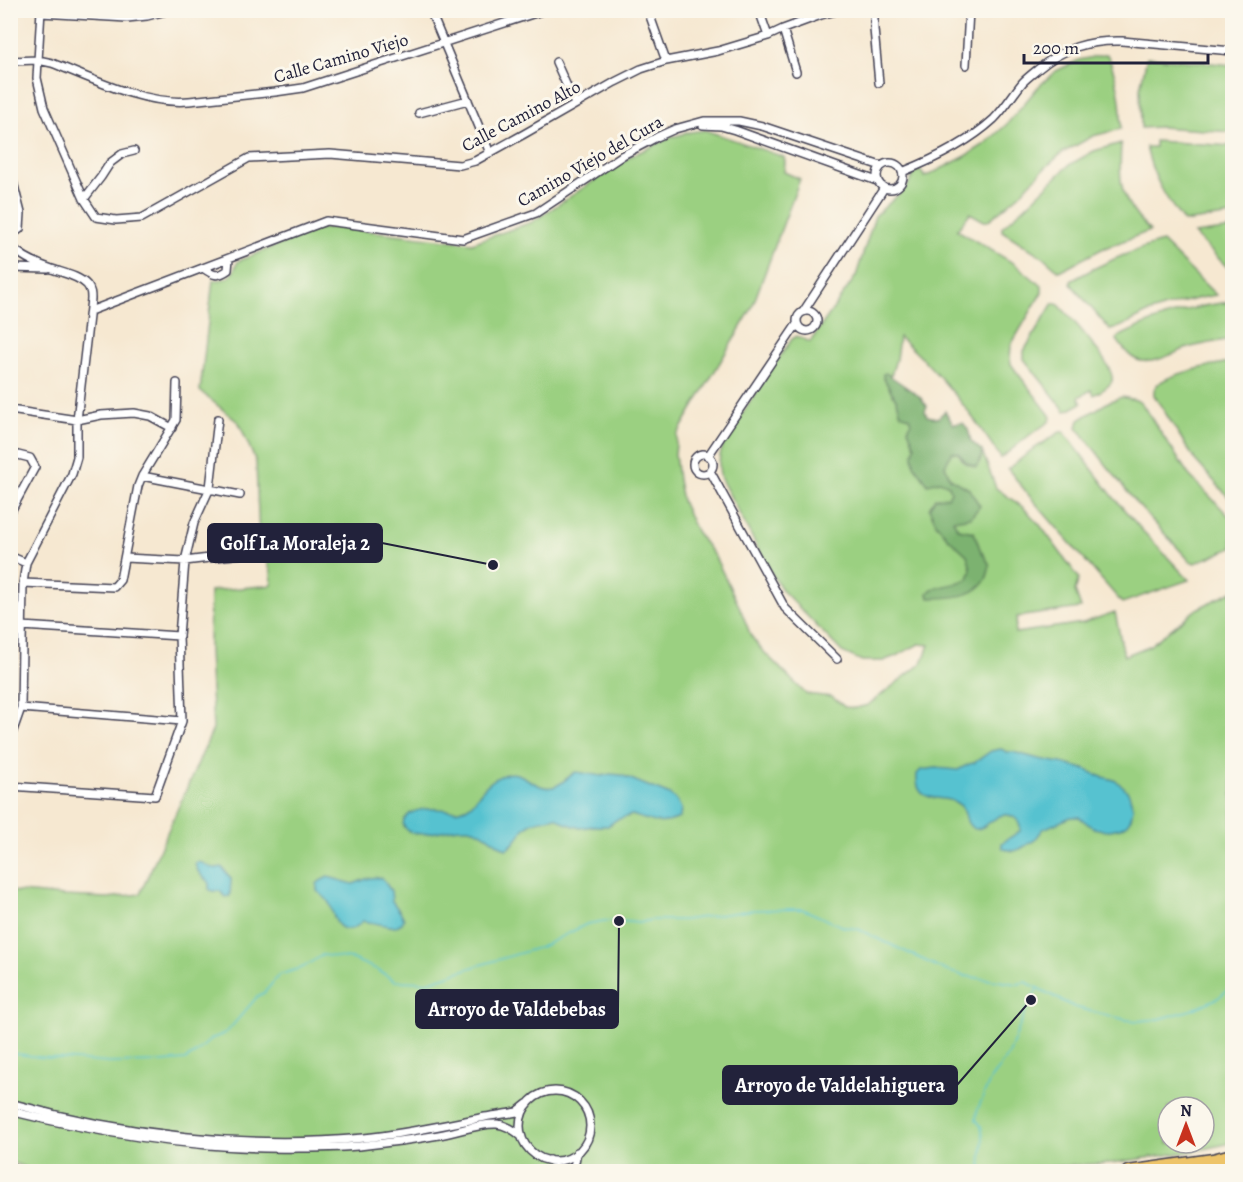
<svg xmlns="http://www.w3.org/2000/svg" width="1243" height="1182" font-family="Alegreya,serif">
<rect width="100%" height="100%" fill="#fbf7ec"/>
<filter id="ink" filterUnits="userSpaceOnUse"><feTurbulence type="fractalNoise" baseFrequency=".0167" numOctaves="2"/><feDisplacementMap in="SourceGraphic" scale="12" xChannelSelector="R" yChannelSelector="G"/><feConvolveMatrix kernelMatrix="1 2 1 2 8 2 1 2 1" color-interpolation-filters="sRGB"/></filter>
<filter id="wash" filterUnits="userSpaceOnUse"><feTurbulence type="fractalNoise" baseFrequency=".008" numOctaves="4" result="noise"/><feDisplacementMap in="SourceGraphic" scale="24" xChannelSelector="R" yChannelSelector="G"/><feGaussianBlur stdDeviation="1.35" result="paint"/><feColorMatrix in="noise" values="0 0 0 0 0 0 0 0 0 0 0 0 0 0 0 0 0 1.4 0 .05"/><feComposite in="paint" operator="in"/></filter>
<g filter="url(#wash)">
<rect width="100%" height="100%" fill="#f6e8d1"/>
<path fill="#9bd081" stroke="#5e795e" stroke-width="1.5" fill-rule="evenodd" d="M1107 54C1118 78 1122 102 1121 129L1093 136 1062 153 1044 169 1019 195 988 221H984L970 213 957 230 1015 264 1042 286V292L1011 345 1010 359 1011 364 1016 371 1050 415 1051 418 1049 422 1031 434 1001 458C971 413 940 372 899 337L896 359 891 376 886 374 883 377 897 401 901 414 909 416 911 423 908 429 915 446 949 485 952 492 940 528 949 538 953 520 969 489 950 478 945 466 952 452 958 453 965 463 976 467 981 459 982 451 996 488 1024 508 1040 525 1079 578 1075 591 1081 608 1017 617 1015 633 1083 623 1115 612 1124 656 1149 646 1197 609 1232 591V1143L1188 1152 1112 1163 976 1171 767 1170 708 1172 34 1171 11 1162 10 891 64 896 108 898 140 894 213 729 209 651 210 591 272 585 271 572 259 540 256 462 239 423 200 391 213 280C230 280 232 277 238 261L318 229 335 227 472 243 532 222 631 156 672 137 690 132 705 130 784 157 785 162 784 172 800 179 751 310 677 435 675 454 678 480 682 501 696 531 715 557 740 608 751 636 761 649 806 694 832 697 845 707 856 708 868 705 922 663 929 645 919 644 896 656 883 661H862L842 652 783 591 770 571 721 479C717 466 719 455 724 443L763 381 792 339 797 336 810 342 856 276 875 216 907 187 914 173 920 170 925 177 966 156 985 144 1007 124 1038 87 1056 71 1079 60ZM1168 1107H1204V1143H1168Z
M1147 57 1232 65V132L1160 127 1141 128 1140 88Z
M1155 141 1232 146V215L1184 222C1165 198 1153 177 1146 147H1155Z
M1121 143C1119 184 1119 200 1150 231L1102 249 1059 271 1043 257 1002 231V227L1024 208 1069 165 1094 151Z
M1232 229V272L1194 234Z
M1162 242 1216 295C1193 299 1170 305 1148 313 1136 318 1123 328 1110 330L1071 284V281C1100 264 1130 251 1162 242Z
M1232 302V339C1219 341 1205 344 1191 347 1177 351 1156 364 1141 361 1130 359 1124 349 1117 340L1118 337C1154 319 1192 305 1232 302Z
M1053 303 1059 305C1070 317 1116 367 1112 381 1109 388 1100 391 1094 395L1091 390 1079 397 1082 403 1069 410 1065 411 1063 408 1024 359V351Z
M1224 363H1228L1232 368V501L1195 460 1154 395C1154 391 1153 389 1156 386 1164 375 1209 366 1224 363Z
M1122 397 1136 400 1142 404 1189 475 1232 519V548L1195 563 1190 561 1136 503 1077 427 1079 420 1110 401Z
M1060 432H1064L1067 436 1115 499 1141 529 1189 580 1122 603 1031 498 1008 469 1032 450Z"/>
<path fill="#7cb26f" stroke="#4f6a55" stroke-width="1.5" d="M886 373 919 396 927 406 925 411 927 416 938 418 945 411 953 424 963 423 968 429 971 441 982 451 981 459 976 467 966 462 958 453 952 452 945 466 950 478 969 489 980 506 971 517 953 520 958 529 974 532 980 549 990 565C989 570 988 575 986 579 976 598 948 598 929 598L928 593 932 589 954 584 968 579 971 569 967 555 947 537 936 523 929 508 935 498 948 497 951 492 949 485 940 481 928 484 914 465 913 455 915 446 908 429 911 423 909 417 901 414 897 401 883 377V374Z"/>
<path fill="#56c2d0" stroke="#3c7286" stroke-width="1.5" d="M1001 749 1007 752H1013L1039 759 1061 763 1087 770 1099 776 1114 780 1124 787 1129 794 1133 808 1131 818 1127 824 1120 828 1105 831 1099 829 1093 828 1079 817H1071L1043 829 1035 840 1020 849 1013 851 1004 849 1002 847V843L1020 831C1021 826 1020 822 1015 818 998 806 989 830 974 829 963 822 968 814 961 806 947 791 914 809 917 774L921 770 936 768 958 770 969 764 974 763 991 751Z
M576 772 602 776 610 774 621 775 670 795C678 801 684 808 679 818 660 827 650 821 632 815L616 820 608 826H594L580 828 565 823 556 817C546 820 534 819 525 828 518 835 516 845 506 849 494 843 483 830 469 828 451 826 430 837 413 833 408 832 405 828 403 824 405 810 425 808 437 809 445 809 452 812 460 810 471 808 474 801 480 793 486 785 496 777 506 774 523 769 535 791 553 787 562 785 568 776 576 772Z
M197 862C208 862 207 871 222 867L231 879 230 896 225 897 220 891H212L209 889V882C203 878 197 871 195 864Z
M328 877 353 884C365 880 368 876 382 878L391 891 392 901 401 913 404 919 402 923 395 927 363 921C359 924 356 928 351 929 334 932 334 911 328 901 325 897 321 894 317 891V884L320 881Z"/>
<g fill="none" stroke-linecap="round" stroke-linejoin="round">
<path stroke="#56c2d0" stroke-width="1.5" d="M1031 1000 1037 989
M10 1053 39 1057 109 1063 161 1062 185 1060 196 1053 211 1039 226 1033 257 997 265 992 279 975 304 967 322 955 352 959 376 969 395 981 428 982 470 968 541 947 587 924 604 921H619L639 923 651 920H684L753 910 802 909 844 927 858 929 870 935 947 971 965 976 1018 984 1026 982 1074 1007 1127 1020 1138 1021 1159 1019 1191 1010 1218 998 1232 986
M981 1172 983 1136 981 1126 976 1120 977 1111 990 1080 1009 1054 1027 1007"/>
</g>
</g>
<g filter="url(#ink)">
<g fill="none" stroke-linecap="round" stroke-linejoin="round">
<defs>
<path id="minor" d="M41 10 37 78 44 108 84 199 96 217 116 220 142 218 249 158 330 154 460 165 475 161 524 134 615 82 641 69 666 61 718 51 768 36 783 29 821 15 840 10
M430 10 490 153
M759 10 768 36
M874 10V29L879 83
M41 13 127 18 147 16 170 10
M650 16 666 61
M783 29 796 72
M10 61 38 60 52 63C93 79 144 105 189 101L275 92 303 88 545 10
M556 62 575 104
M966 65 969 10
M419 113 468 100
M703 125 721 126 735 130 877 181
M877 176a13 13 0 1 1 26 0a13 13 0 1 1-26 0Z
M10 170 21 213 20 229 10 236
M902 172C935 159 968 143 994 119 1005 108 1013 94 1023 82 1027 78 1032 74 1037 70 1063 48 1088 40 1122 41L1232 51
M84 199 101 177 110 163 122 154 134 151
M10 245C21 257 37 264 52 269 63 273 79 276 87 285 91 290 91 294 91 299L77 420V457L72 474 26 563 23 583 21 708 10 739
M10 268 48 269
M203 268C213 275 217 278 228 270L229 259
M90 311 326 221 463 239 536 213 623 155 657 137 675 129 704 121H739L762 126 881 166
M797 321a10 10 0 1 1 20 0a10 10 0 1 1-20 0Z
M803 312 884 188
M10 410 77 420 101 415 134 413 150 416 172 428
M10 453 30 458 35 467 10 513
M693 464a10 10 0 1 1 20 0a10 10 0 1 1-20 0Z
M708 456 797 324
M710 471 785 608 837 659
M142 476 240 495
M10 556 26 563
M125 558 185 561 250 553
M23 583 114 587 120 580 138 486 142 476 176 420 177 383
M22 626 179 636
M21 708 182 721
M10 786 155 796 182 721 179 636 185 561 194 523 210 488 218 419
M520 1126a35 35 0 1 1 70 0a35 35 0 1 1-70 0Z
M10 1103C124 1135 246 1149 364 1138 405 1134 445 1125 485 1117 496 1115 507 1114 517 1112L527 1104
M10 1111C106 1135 201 1150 299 1148 322 1148 345 1148 367 1145 393 1142 419 1139 444 1134 461 1131 480 1123 497 1124 507 1125 514 1130 521 1136
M549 1160 564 1172
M573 1172 577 1152"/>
<path id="motorway" d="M10 1169 17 1172
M1128 1172 1213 1160 1232 1155"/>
</defs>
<use href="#minor" stroke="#424052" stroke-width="10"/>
<use href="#motorway" stroke="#424052" stroke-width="15"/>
<use href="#minor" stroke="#fff" stroke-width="7"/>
<use href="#motorway" stroke="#eec469" stroke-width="12"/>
</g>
</g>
<g text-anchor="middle" stroke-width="6" stroke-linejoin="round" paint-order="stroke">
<g font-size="18" fill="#22223b" stroke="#fbf7ec">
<text transform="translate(341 58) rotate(-16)" y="6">Calle Camino Viejo</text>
<text transform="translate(521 116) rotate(-28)" y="6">Calle Camino Alto</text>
<text transform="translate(590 161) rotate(-30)" y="6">Camino Viejo del Cura</text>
</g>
</g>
<path fill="none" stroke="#22223b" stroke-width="2" d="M493 565L382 543M619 921L618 1009M1031 1000L957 1085"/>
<g fill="#22223b" stroke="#fbf7ec" stroke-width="2">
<circle cx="493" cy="565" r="6"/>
<circle cx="619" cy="921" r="6"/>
<circle cx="1031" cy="1000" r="6"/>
</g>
<g fill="#22223b" stroke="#22223b" stroke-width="2">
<rect x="208" y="524" width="174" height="38" rx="6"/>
<rect x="416" y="990" width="202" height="38" rx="6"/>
<rect x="723" y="1066" width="234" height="38" rx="6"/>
</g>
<g font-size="20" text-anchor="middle" font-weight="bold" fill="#fff">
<text x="295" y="550">Golf La Moraleja 2</text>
<text x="517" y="1016">Arroyo de Valdebebas</text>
<text x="840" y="1092">Arroyo de Valdelahiguera</text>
</g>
<rect width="1243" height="1182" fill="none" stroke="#fbf7ec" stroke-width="36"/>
<g transform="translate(1186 1125)"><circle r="28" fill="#fbf7ec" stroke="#a4a2a5" stroke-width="1.5"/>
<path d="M0-4.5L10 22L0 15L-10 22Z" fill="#c8321e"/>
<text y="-9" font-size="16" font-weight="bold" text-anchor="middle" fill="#22223b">N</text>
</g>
<path d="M1024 54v9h184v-9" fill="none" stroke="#22223b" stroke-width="3"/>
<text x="1033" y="54" font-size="18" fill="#22223b" stroke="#fbf7ec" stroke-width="4.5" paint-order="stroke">200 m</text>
</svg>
